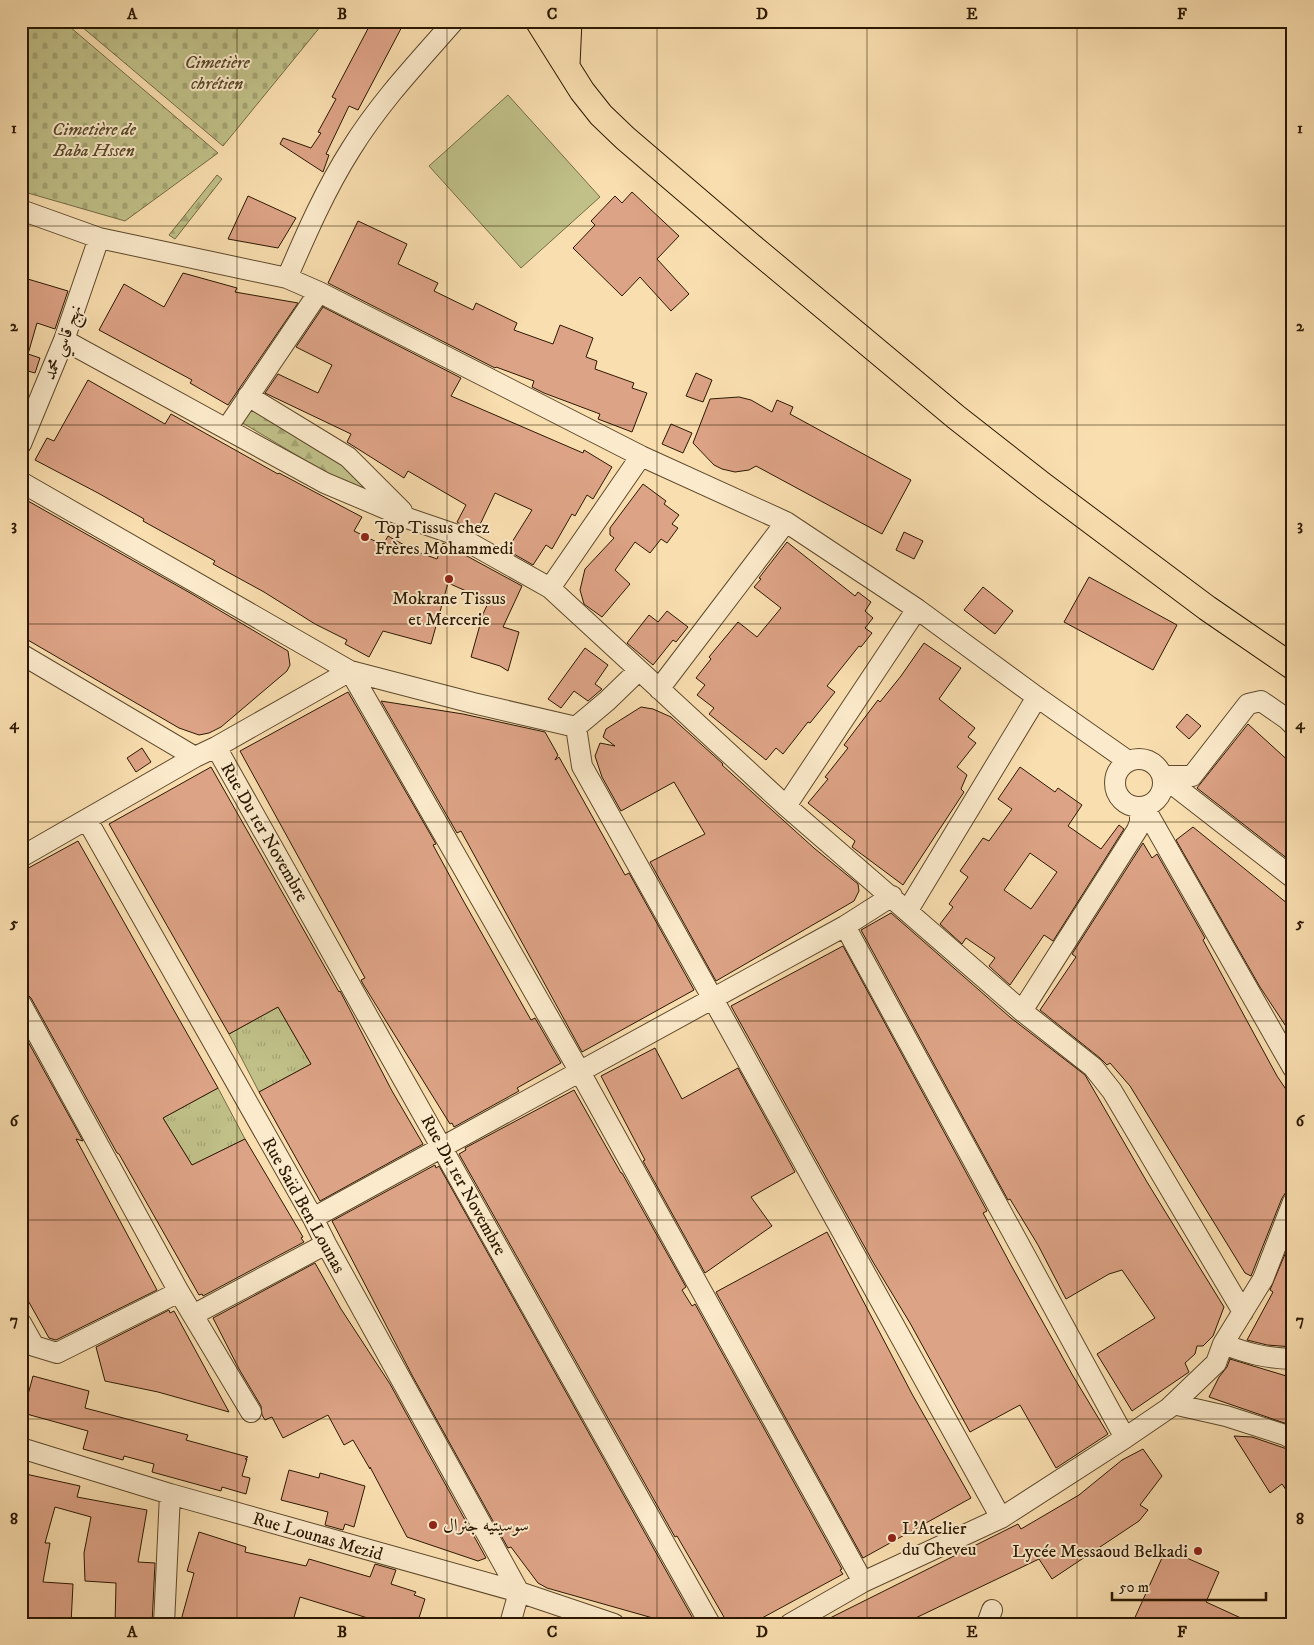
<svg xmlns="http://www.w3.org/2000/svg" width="1314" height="1645" font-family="'IM FELL DW Pica',Amiri,serif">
<defs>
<pattern id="grass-tufts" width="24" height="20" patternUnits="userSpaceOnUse" patternTransform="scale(1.25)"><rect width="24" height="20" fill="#c0c088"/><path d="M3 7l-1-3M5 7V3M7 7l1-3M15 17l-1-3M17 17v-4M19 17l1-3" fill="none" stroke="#a5a474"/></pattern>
<pattern id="forest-firs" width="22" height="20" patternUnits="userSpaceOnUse" patternTransform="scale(1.25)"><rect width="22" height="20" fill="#c0c088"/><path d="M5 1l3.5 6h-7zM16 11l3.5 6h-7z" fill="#a5a474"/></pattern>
<pattern id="cemetery-stones" width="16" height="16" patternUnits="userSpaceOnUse" patternTransform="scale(1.25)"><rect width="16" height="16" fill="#c0c088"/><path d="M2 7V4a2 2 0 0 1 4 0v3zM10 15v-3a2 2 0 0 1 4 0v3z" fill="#a5a474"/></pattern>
</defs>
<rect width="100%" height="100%" fill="#f9deaf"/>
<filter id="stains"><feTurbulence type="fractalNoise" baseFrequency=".004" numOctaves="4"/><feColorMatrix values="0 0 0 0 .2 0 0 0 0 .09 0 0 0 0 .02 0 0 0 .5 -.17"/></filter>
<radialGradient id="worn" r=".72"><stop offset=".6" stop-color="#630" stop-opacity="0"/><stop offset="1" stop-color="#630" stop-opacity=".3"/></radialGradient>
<path fill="url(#grass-tufts)" stroke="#766c45" d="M278 1007 311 1064 259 1092 229 1034Z
M218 1088 245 1139 192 1165 163 1118Z"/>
<path fill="url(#forest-firs)" stroke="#766c45" d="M217 175 222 179 175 239 169 235Z
M250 408 337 459 366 489 335 478 241 422Z"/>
<path fill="url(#cemetery-stones)" stroke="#766c45" d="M21 21H63L218 153 125 221 21 191Z
M75 21H325L223 146Z"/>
<path fill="#c0c088" stroke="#766c45" d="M508 95 600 197 521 268 429 166Z"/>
<path fill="#dda386" stroke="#2c1902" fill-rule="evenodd" d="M372 21H405L358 110 349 106 326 154 329 155 323 172 280 144 283 138 311 148 321 133 318 132 336 99 332 97Z
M632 192 679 236 657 259 689 294 671 311 640 277 622 296 573 248 595 225 591 221 615 196 622 203Z
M248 196 296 218 278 248 228 239Z
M358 221 407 244 398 264 438 283 434 291 473 310 476 303 517 323 514 330 553 344 560 325 593 338 586 357 597 361 595 369 634 383 632 388 647 393 632 432 598 419 600 414 544 393 532 387 534 381 496 367 495 368 328 283Z
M183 273 237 288 235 292 298 303 228 405 190 383 192 380 99 330 124 284 164 307Z
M21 277 68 291 55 329 37 323 28 354 40 358 35 373 21 369Z
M323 307 461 378 451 396 583 453 584 450 612 467 593 499 587 495 575 516 572 514 552 549 546 545 533 565 507 550 532 510 495 493 476 533 457 522 466 505 408 471 404 478 347 442 351 434 265 393 278 374 318 393 332 365 296 347Z
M696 373 712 380 703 402 686 396Z
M88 380 165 424 171 414 278 474 279 473 362 517 354 531 383 545 388 536 415 551 437 559 443 543 522 586 503 627 519 632 508 671 500 666 471 657 483 614 489 601 448 583 431 644 383 631 369 657 345 644 347 640 315 624 264 592 213 564 215 561 143 521 144 519 98 493 35 460 47 438 54 441Z
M739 397 751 400 772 412 777 400 793 407 790 414 911 480 882 534 756 466 749 470 735 472 722 469 714 465 693 443 710 399Z
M671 424 692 433 683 453 662 444Z
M643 484 666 501 664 504 679 515 672 524 678 528 667 543 661 539 650 553 635 542 615 570 630 584 602 617 584 604 580 590 585 569 614 538 610 535V528Z
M21 497 192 594 288 651 290 665 287 671 221 727 209 733 199 735 179 728 21 636Z
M904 532 923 541 914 559 896 550Z
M787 542 855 596 858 592 871 602 865 611 873 618 865 628 872 633 861 647 859 646 827 686 835 692 810 723 808 722 783 754 776 748 766 760 709 714 714 708 697 695 705 685 696 678 711 659 709 657 738 622 757 637 781 608 754 587 761 579 759 578Z
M1089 577 1177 625 1153 670 1064 622Z
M983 587 1013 611 995 634 964 610Z
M667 611 688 627 676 642 673 640 653 665 627 643 649 615 658 622Z
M924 643 961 668 939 699 975 728 968 737 976 743 957 767 967 775 961 789 964 792 903 885 852 847 855 841 808 803 828 779 825 777 848 748 844 745 878 700 880 702 901 676Z
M585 648 608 665 595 684 602 689 588 701 574 691 561 708 548 699Z
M348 692 436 844 433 845 464 902 531 1020 535 1018 561 1063 517 1088 519 1091 454 1127 452 1123 450 1124 363 984 361 980 365 978 240 751Z
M381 701 463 714 545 732 558 755 555 760 559 757 625 875 629 873 694 990 582 1052 461 831 457 833Z
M641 707 653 709 671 717 723 764 722 765 814 848 858 884 859 891 854 901 716 981 650 862 705 834 674 782 621 811 602 777 595 756 600 743 615 746 603 737 606 729Z
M1187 714 1201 726 1189 739 1176 727Z
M1248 724 1293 765V863L1197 788Z
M142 748 151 762 136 772 127 758Z
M211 767 339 992 340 991 350 1010 392 1091 423 1144 320 1201 259 1092 311 1064 278 1007 229 1034 109 824Z
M1020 767 1055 792 1058 788 1082 805 1068 826 1101 849 1119 825 1124 829 1053 941 1044 935 1010 985 989 966 995 958 966 938 962 944 940 924 953 907 949 904 968 877 960 871 983 838 989 841 1012 809 998 799ZM1030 853 1057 872 1031 909 1004 890Z
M1193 827 1293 908V1037L1260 987 1176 840Z
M78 841 218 1088 163 1118 192 1165 245 1139 303 1237 301 1238 304 1242 203 1296 202 1294 199 1295 119 1154 117 1153 31 998 27 994 21 992V872Z
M1143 843 1152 858 1157 854 1205 938 1203 940 1277 1076 1293 1100V1190L1286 1192 1282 1198 1251 1276 1245 1273 1130 1086 1110 1063 1107 1065 1100 1058 1040 1010 1076 957 1072 954Z
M891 913 1011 1018 1085 1075 1147 1182 1224 1307 1213 1336 1203 1346H1197L1195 1354 1185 1363 1189 1372 1132 1411 1097 1354 1155 1318 1122 1270 1109 1274 1066 1299 1038 1245 1010 1199 1008 1200 861 930Z
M843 946 987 1211 983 1213 1012 1267 1073 1376 1108 1434 1056 1468 1020 1405 970 1432 910 1323 873 1262 731 1006Z
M21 1029 83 1141 76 1139 157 1290 56 1340 49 1338 21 1288Z
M655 1048 682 1099 738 1068 795 1172 751 1197 772 1226 705 1273 643 1161 645 1160 601 1076Z
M574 1090 621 1173H622L686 1287 682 1290 692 1306 695 1304 842 1569 840 1570 843 1574 751 1624H728L677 1536 675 1537 459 1154 466 1150 465 1148Z
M435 1165 436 1168 439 1166 696 1624H674L547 1588 538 1583 511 1547 508 1548 413 1377 332 1221Z
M827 1232 912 1394 971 1498 863 1558 716 1292Z
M1293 1235V1347L1267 1345 1247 1340 1273 1292 1270 1290Z
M315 1263 341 1309 390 1384 486 1558 478 1561 407 1537 370 1467V1469L353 1440 344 1445 328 1415 283 1438 272 1417 265 1420 262 1415 261 1406 239 1369 213 1318Z
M169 1310 170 1313 174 1311 229 1412 158 1392 105 1381 96 1347Z
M1230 1359 1293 1378V1426L1209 1397 1219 1377 1227 1367Z
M33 1376 89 1391 85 1408 188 1435 186 1440 248 1457 245 1459H247L242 1476 250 1478 246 1494 222 1487 221 1491 152 1472 154 1464 124 1456 123 1460 83 1449 88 1431 23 1413Z
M1234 1436 1252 1437 1293 1451V1500L1282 1484 1270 1493Z
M1143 1449 1162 1476 1140 1505 1148 1510 1139 1521 1052 1579 1039 1559 903 1624H818L1018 1524 1021 1529 1079 1495 1122 1460Z
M289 1470 319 1478 320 1473 365 1486 354 1527 345 1524 343 1530 325 1525 328 1512 281 1500Z
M21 1473 80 1486 77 1497 147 1510 138 1562 155 1563 152 1624H115L116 1583 85 1581 84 1553 91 1517 55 1507 45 1543H50L43 1582 73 1584 71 1624H21Z
M199 1532 246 1547 245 1552 306 1566 309 1559 370 1577 375 1564 396 1570 391 1584 416 1592 414 1595 425 1599 417 1624H387L300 1597 292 1624H180L194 1573 187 1571Z
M1166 1549 1219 1572 1206 1602 1254 1624H1132Z"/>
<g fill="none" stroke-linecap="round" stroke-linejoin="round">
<defs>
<path id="minor" d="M21 210 99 238 287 278 319 292 641 456 786 522 917 609 1037 697 1128 761
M287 278C306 234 325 190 351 149 380 102 418 62 454 21
M64 340 325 483 410 519 454 534 550 588 639 670
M248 396 348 457 402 511
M227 428 319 292
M21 444 64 340 99 238
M21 482 350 671 580 1072 863 1582
M550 588 641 456
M21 654 195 757
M659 689 786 522
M216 747 710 1624
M1115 783a24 24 0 1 1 48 0a24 24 0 1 1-48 0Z
M1162 776H1192L1248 704 1261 701 1287 719 1293 725
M1162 776 1293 878
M786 806 917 609
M1144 807 1293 1068
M87 820 313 1218 326 1244 519 1592 510 1624
M21 857 195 757 216 747 350 671 473 703 576 727
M908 910 1037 697
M845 926 1125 1438
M21 1004 179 1292 251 1412
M1022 1011 1137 830 1140 822V807
M313 1218 845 926 892 896
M193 1315 326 1244
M21 1323 34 1346 57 1353 179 1292
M1223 1344C1249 1354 1265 1358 1293 1359
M1173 1404 1226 1416 1285 1435 1293 1439
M21 1448 170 1494 519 1592 614 1624
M1001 1518 713 999 582 766 576 727 607 701 639 670 786 806 1022 1011 1093 1067 1112 1091 1243 1312
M164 1624 170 1494
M790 1624 863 1582 1001 1518 1125 1438 1169 1408 1216 1363 1223 1344 1263 1279 1293 1202
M987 1624 992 1610"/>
<path id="major" d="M538 21 582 91 601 115 625 138 750 245 956 417 1044 486 1207 608 1293 667
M567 65 569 21"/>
</defs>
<use href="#minor" stroke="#5f4a2d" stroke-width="22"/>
<use href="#major" stroke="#2c1902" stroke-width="27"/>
<use href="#minor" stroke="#fbeacb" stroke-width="20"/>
<use href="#major" stroke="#f9deaf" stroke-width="25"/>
</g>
<path fill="none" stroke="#2c1902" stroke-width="1" stroke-opacity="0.55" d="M237 21V1624M447 21V1624M657 21V1624M867 21V1624M1077 21V1624M21 226H1293M21 425H1293M21 624H1293M21 822H1293M21 1021H1293M21 1220H1293M21 1419H1293"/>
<g fill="#8f2418" stroke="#fbeacb" stroke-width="2">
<circle cx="365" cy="537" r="5"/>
<circle cx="449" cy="579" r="5"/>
<circle cx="433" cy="1525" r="5"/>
<circle cx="892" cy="1538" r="5"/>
<circle cx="1198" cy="1551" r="5"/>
</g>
<g text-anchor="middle" stroke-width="4" stroke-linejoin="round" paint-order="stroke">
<g font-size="18" font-style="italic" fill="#584b2a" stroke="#fbeacb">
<text x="217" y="68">Cimetière<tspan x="217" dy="21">chrétien</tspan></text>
<text x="94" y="135">Cimetière de<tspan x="94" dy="21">Baba Hssen</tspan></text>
</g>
<g font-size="18" fill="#2c1902" stroke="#fbeacb">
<text transform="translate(62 342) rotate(-69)" y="6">نهج قاسي محمد</text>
<text transform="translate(265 832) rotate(60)" y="6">Rue Du 1er Novembre</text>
<text transform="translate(464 1185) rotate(61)" y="6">Rue Du 1er Novembre</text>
<text transform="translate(304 1205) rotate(61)" y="6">Rue Saïd Ben Lounas</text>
<text transform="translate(318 1536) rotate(16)" y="6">Rue Lounas Mezid</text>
</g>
<g font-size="18" fill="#2c1902" stroke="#fbeacb" text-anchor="start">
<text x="375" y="533">Top Tissus chez<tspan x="375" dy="21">Frères Mohammedi</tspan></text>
<text x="449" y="604" text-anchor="middle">Mokrane Tissus<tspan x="449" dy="21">et Mercerie</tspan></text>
<text x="443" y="1531">سوسيتيه جنرال</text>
<text x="902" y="1534">L'Atelier<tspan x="902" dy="21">du Cheveu</tspan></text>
<text x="1188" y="1557" text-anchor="end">Lycée Messaoud Belkadi</text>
</g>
</g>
<rect width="1314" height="1645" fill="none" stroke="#f9deaf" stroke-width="55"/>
<path d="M1112 1592v8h154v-8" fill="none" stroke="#2c1902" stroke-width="2.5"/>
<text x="1119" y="1592" font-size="15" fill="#2c1902" stroke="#fbeacb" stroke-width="4" paint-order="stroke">50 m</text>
<rect x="28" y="28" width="1258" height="1590" fill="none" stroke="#2c1902" stroke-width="2"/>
<g font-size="16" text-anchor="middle" font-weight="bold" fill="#2c1902">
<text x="132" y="19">A</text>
<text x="342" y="19">B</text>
<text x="552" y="19">C</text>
<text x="762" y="19">D</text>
<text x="972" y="19">E</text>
<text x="1182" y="19">F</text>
<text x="14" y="133">1</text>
<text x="1300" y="133">1</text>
<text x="14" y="331">2</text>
<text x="1300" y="331">2</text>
<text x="14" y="530">3</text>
<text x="1300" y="530">3</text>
<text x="14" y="729">4</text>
<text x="1300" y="729">4</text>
<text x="14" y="928">5</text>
<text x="1300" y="928">5</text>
<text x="14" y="1126">6</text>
<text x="1300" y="1126">6</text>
<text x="14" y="1325">7</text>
<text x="1300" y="1325">7</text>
<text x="14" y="1524">8</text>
<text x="1300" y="1524">8</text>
<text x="132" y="1637">A</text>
<text x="342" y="1637">B</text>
<text x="552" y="1637">C</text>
<text x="762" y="1637">D</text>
<text x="972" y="1637">E</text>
<text x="1182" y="1637">F</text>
</g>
<rect width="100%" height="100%" filter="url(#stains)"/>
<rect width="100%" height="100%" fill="url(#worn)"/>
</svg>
